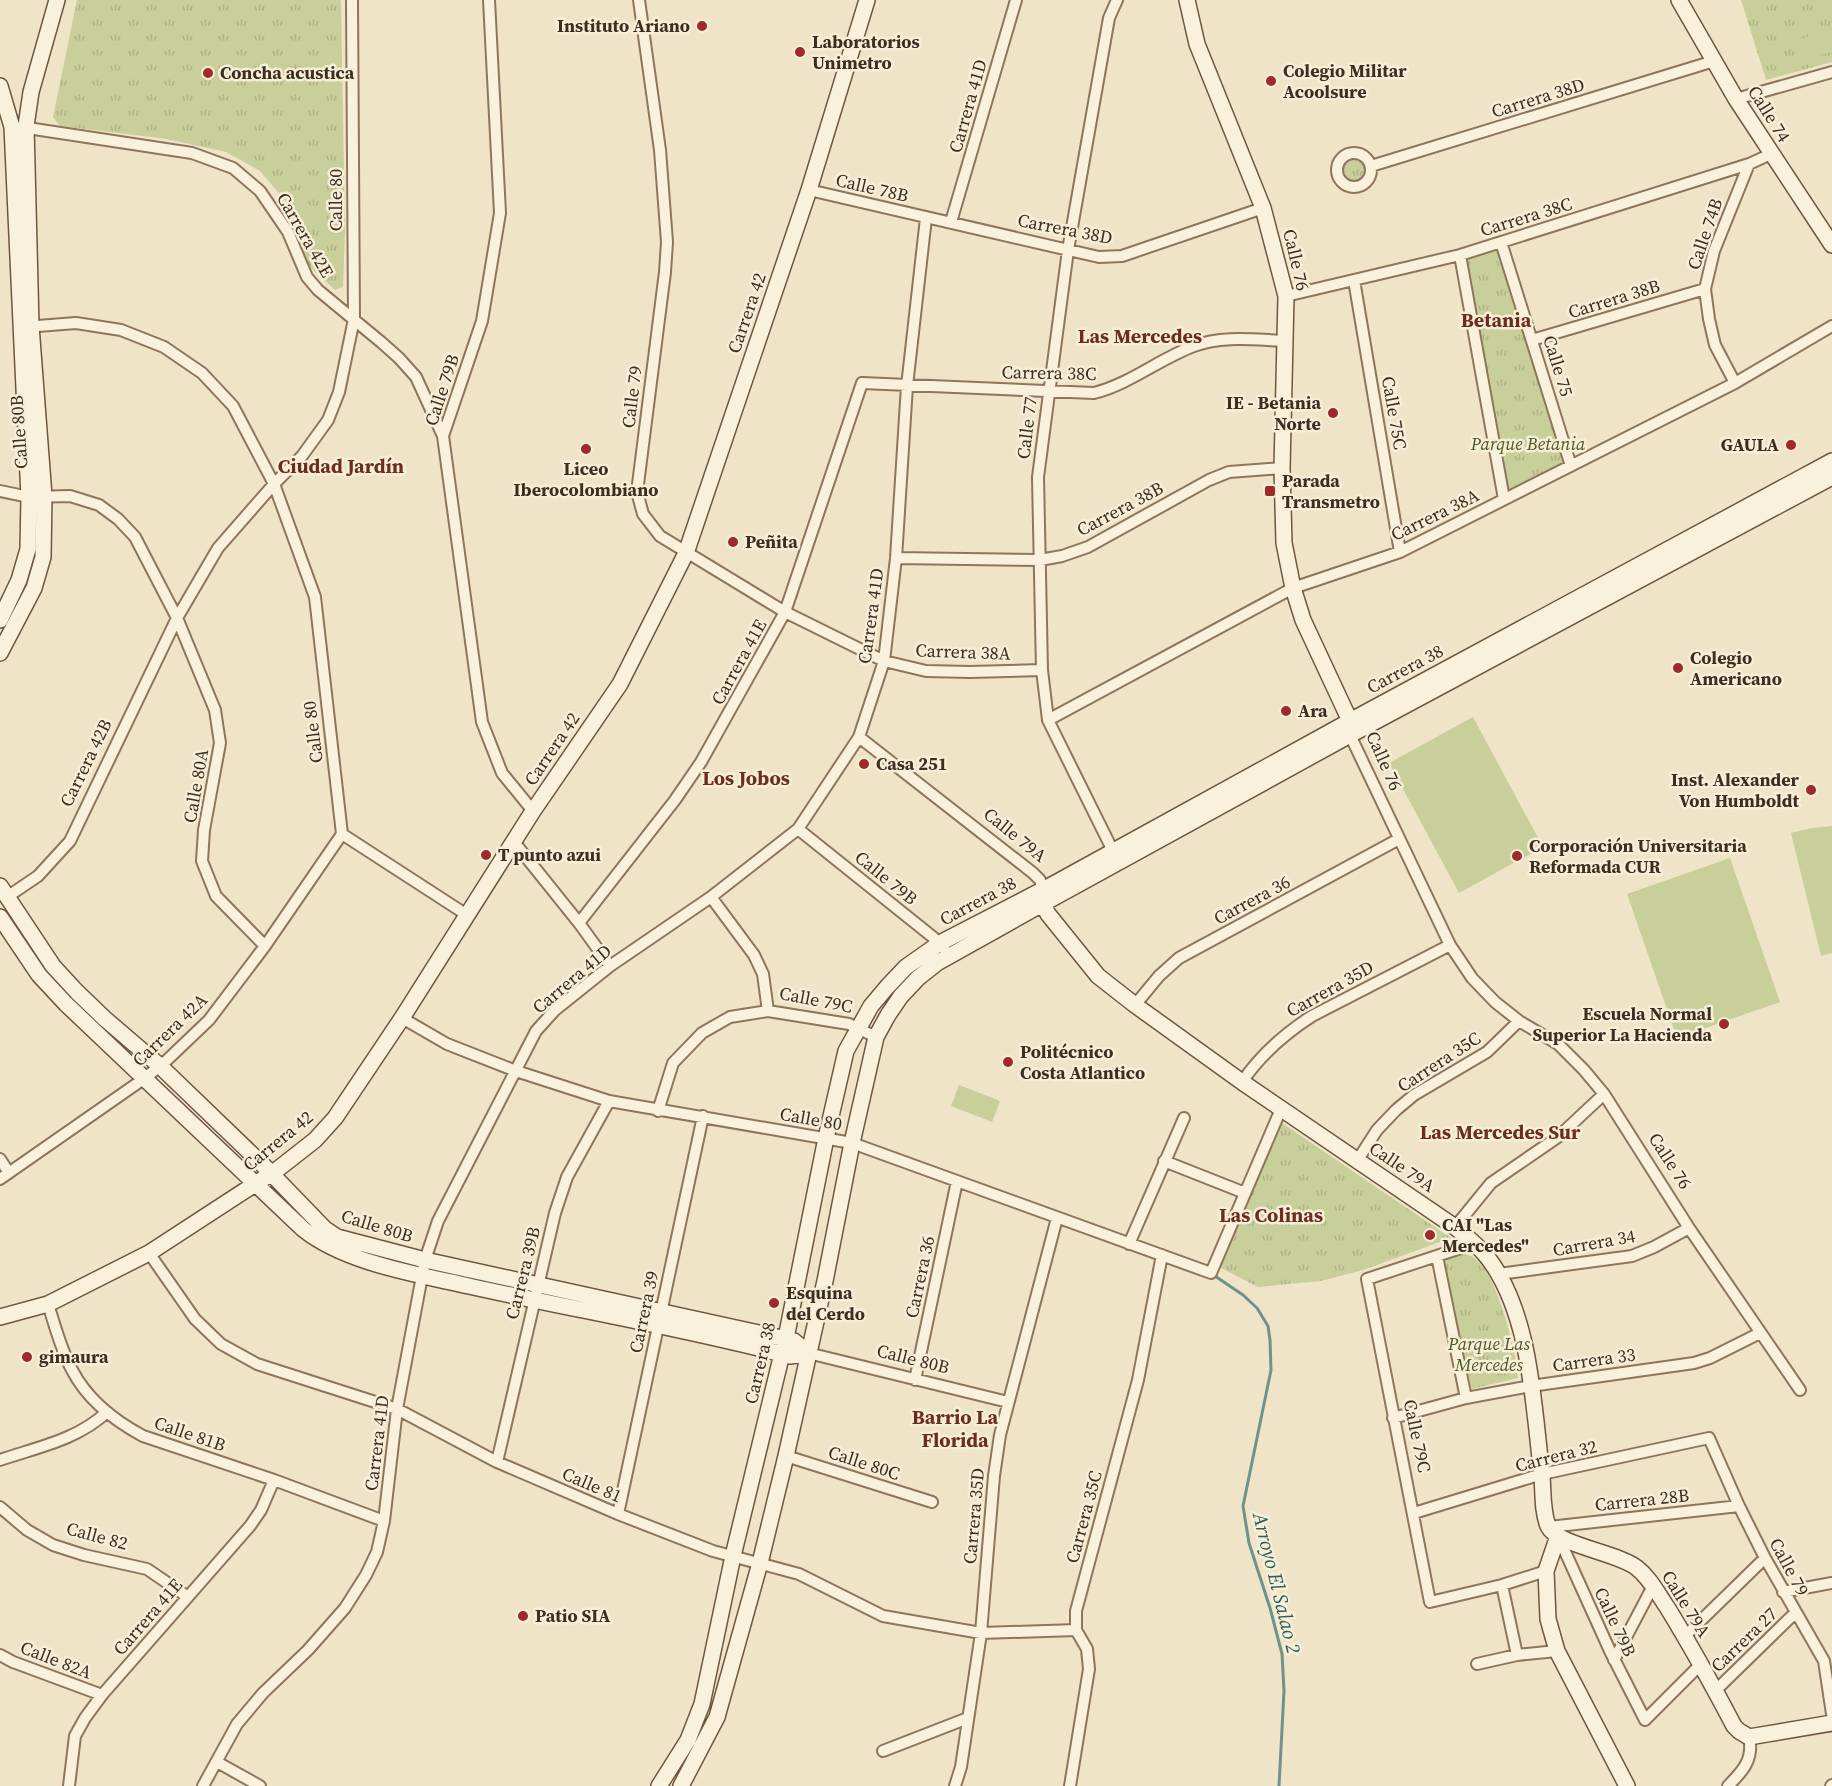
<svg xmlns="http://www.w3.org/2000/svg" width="1832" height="1786" font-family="'Source Serif 4',serif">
<defs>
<pattern id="grass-tufts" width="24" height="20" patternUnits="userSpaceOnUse" patternTransform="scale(1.5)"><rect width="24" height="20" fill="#c9cf9b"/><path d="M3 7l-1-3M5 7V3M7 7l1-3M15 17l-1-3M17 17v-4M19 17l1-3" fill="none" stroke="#aeb285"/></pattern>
</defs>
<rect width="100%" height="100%" fill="#f0e4c8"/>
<path fill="url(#grass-tufts)" d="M77 0H341L345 231 343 287 335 290 309 266 294 231 292 216 284 199 260 171 226 152 167 139 60 126 53 117Z
M1741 0H1832V62L1766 80Z
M1339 169a14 14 0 1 1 28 0a14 14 0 1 1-28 0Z
M1501 242 1571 466 1504 499 1460 255Z
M1282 1123 1451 1238 1363 1270 1321 1281 1258 1287 1219 1267Z
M1460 1253C1464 1254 1469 1255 1473 1257 1497 1271 1516 1352 1518 1378L1472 1389 1441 1260Z"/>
<path fill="#c9cf9b" d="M1828 31 1832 52 1797 62 1791 42Z
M1473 717 1543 847 1459 893 1389 763Z
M1832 826V953L1821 956 1791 833 1812 828Z
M1730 858 1780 1002 1677 1038 1627 894Z
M959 1085 1000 1101 992 1122 951 1106Z"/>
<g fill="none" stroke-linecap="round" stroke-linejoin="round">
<path stroke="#6f938a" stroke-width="3" d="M1212 1274 1243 1295 1257 1308 1268 1326 1270 1340 1271 1370 1243 1506 1249 1543 1270 1608 1282 1654 1284 1691 1279 1786"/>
<defs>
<path id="street" d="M489 0 500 213 482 321 443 436 482 722 502 773 533 811
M639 0 660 150 667 242 665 272 637 492 643 514 660 536 785 612 884 661 926 671 970 672 1042 670
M1736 99 1832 72
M21 127 192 153 233 168 260 191 288 232 307 277 318 290 381 342 399 358 416 377 443 436
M1337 170a17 17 0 1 1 34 0a17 17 0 1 1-34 0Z
M1371 166 1714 61
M809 190 1099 257 1122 256 1263 208
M951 222 1016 0
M1501 242 1571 466
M1460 255 1504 499
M1354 280 1400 552
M1286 296 1460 255 1749 164 1771 154
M25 327 76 323 121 330 164 347 202 373 233 406 274 484 315 597 342 834
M1532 340 1705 289
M1735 383 1715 345 1709 319 1705 289 1714 251 1749 164
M0 491 29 497 70 496 99 505 118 519 135 537 177 618 215 710 220 743 204 830 202 861 216 896 265 946
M896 558 1040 560 1062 556 1088 547 1209 480 1229 472 1282 468
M1048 720 1293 588 1400 552 1735 383 1832 326
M1350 731V735L1450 945 1472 978 1495 1002 1519 1021 1558 1044 1584 1070 1604 1094 1689 1228 1800 1390
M859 737 1033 873 1040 880 1043 889
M798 829 934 938 944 948
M342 834 467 915
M514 842 579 923 610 966
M1113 851 1048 720 1042 670 1038 477 1068 250 1109 18 1117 0
M7 897 38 876 70 841 177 618 218 548 274 484 302 456 328 420 339 392 354 319 352 0
M711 897 754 955 763 974 768 1011
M579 923 675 800 701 762 785 612 862 383 1094 393C1130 384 1159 359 1194 346 1223 335 1256 340 1286 341
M1135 1005 1159 976 1179 958 1399 839
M402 1018 447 1044 516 1071 609 1101 852 1143 1211 1273 1281 1109
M1242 1082C1261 1054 1284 1034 1312 1016L1450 945
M658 1111 673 1063 702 1033 730 1017 768 1011 849 1024 876 1037
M0 1159 9 1173
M1164 1161 1245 1193
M1357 1161 1377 1130 1396 1110 1414 1095 1487 1052 1519 1021
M0 1179 145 1078 166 1061 209 1020 265 946 342 834
M1455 1227 1491 1183 1558 1137 1604 1094
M1476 1243 1367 1279 1430 1602 1502 1585 1546 1571
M1129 1244 1184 1118
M149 1253 195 1319 221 1344 257 1364 397 1409 497 1462 618 1514 713 1551 799 1574 883 1616 981 1633 1076 1630
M1437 1256 1466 1398
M1499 1274 1632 1256 1654 1247 1689 1228
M48 1304C55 1326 61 1350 72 1370 87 1399 115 1421 143 1436L274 1480 384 1521
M808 1353 1008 1402
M915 1380 957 1181
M1393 1418 1466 1398 1531 1386 1694 1363 1710 1358 1760 1333
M786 1456 932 1502
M0 1460C38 1447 77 1440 107 1412
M497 1462 555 1213 567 1177 609 1101
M0 1507 27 1530 53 1545 84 1555 147 1569 188 1597
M1414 1513 1542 1474 1709 1438 1739 1506 1765 1558 1824 1661 1832 1714
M618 1514 703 1116
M1549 1527 1739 1506
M1558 1536 1610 1651 1645 1720 1701 1664
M1502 1585 1517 1655
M1783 1592 1832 1583
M1685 1636 1765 1558
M0 1655 13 1662 102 1695
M1614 1660 1653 1586
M1477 1664 1517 1655 1557 1651
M1715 1691 1795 1613
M883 1751 968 1718
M217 1762 260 1786
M69 1786 75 1736 85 1718 102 1695 250 1526 261 1510 274 1480
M203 1786 237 1724 263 1693 308 1650 345 1608 366 1575 377 1552 384 1521 397 1409 425 1260 438 1221 536 1031 555 1010 610 966 711 897 798 829 859 737 884 661 896 558 907 386 926 218
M955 1786 961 1767 981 1633 994 1476 1000 1435 1057 1218
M1070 1786 1089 1669 1087 1649 1076 1630V1611L1138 1380 1162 1255
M1728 1786C1743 1771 1754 1759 1749 1737
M1831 1786 1832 1785"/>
<path id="secondary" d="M1187 0 1197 44 1263 208 1286 296 1282 468 1284 543 1293 588 1303 620 1350 721
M1679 0 1736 99 1832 245
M0 86 12 127 29 497 28 549 19 580 0 620
M0 653 34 588 43 557 44 496 31 326 26 126 31 92 57 0
M0 886 53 966 77 992 104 1018 160 1066 264 1166 325 1229 337 1237 425 1260 786 1339 794 1341 808 1353
M1042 896 1043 904 1048 914 1098 976 1135 1005 1242 1082 1455 1227C1467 1237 1479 1246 1488 1258 1530 1313 1533 1401 1541 1467 1544 1486 1541 1508 1548 1526 1556 1545 1619 1553 1637 1568 1650 1578 1658 1594 1667 1607 1691 1646 1713 1686 1734 1726L1739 1731 1749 1737 1832 1723
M0 917 39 975 66 1004 303 1229C345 1263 416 1274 469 1286 576 1310 684 1328 790 1356L808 1353
M0 1317 48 1304 149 1253 278 1169 315 1140 335 1118 402 1018 533 811 620 684 686 553 809 190 867 0
M1558 1536 1546 1571 1548 1619 1557 1651 1627 1786
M659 1786 688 1740 702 1704 733 1556 787 1333 826 1138 846 1051 871 1006 887 987 906 967 940 943 1050 886 1350 721 1832 461
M681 1786 717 1717 760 1563 786 1456 825 1281 852 1143 876 1037 888 1015 901 996 918 978 937 963 1037 907 1350 735 1832 477"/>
</defs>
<use href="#street" stroke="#8d765c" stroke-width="14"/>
<use href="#secondary" stroke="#6f573f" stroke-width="18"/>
<use href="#street" stroke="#faf1dc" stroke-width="10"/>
<use href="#secondary" stroke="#faf1dc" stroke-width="15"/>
</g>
<g fill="#9e2a2b" stroke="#f7eed8" stroke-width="2">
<circle cx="702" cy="26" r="6"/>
<circle cx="800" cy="52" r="6"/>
<circle cx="208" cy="73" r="6"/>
<circle cx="1271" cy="81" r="6"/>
<circle cx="1333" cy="413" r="6"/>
<circle cx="1791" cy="445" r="6"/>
<circle cx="586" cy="449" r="6"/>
<rect x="1264" y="485" width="12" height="12" rx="3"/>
<circle cx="733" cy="542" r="6"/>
<circle cx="1678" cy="668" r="6"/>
<circle cx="1286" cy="711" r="6"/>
<circle cx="864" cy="764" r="6"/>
<circle cx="1811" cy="790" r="6"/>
<circle cx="486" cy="855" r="6"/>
<circle cx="1517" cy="856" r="6"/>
<circle cx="1724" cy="1024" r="6"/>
<circle cx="1008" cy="1062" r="6"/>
<circle cx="1430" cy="1235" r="6"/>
<circle cx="774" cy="1303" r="6"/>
<circle cx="27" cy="1357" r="6"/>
<circle cx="523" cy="1616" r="6"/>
</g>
<g text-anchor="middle" stroke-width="5" stroke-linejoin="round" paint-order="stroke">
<g font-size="18" font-weight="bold" fill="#3d2e20" stroke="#f7eed8" text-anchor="start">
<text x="690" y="32" text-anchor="end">Instituto Ariano</text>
<text x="812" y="48">Laboratorios<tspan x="812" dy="21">Unimetro</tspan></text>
<text x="1283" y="77">Colegio Militar<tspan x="1283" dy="21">Acoolsure</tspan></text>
<text x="220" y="79">Concha acustica</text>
<text x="1321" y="409" text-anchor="end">IE - Betania<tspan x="1321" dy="21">Norte</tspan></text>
<text x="1779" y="451" text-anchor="end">GAULA</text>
<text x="586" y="475" text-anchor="middle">Liceo<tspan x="586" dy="21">Iberocolombiano</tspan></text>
<text x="1282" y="487">Parada<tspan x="1282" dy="21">Transmetro</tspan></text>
<text x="745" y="548">Peñita</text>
<text x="1690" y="664">Colegio<tspan x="1690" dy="21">Americano</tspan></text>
<text x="1298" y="717">Ara</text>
<text x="876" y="770">Casa 251</text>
<text x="1799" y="786" text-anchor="end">Inst. Alexander<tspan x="1799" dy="21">Von Humboldt</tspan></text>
<text x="1529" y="852">Corporación Universitaria<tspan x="1529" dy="21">Reformada CUR</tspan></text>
<text x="498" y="861">T punto azui</text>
<text x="1712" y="1020" text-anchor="end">Escuela Normal<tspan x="1712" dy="21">Superior La Hacienda</tspan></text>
<text x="1020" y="1058">Politécnico<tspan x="1020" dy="21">Costa Atlantico</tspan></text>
<text x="1442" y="1231">CAI "Las<tspan x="1442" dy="21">Mercedes"</tspan></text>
<text x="786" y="1299">Esquina<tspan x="786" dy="21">del Cerdo</tspan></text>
<text x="39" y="1363">gimaura</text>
<text x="535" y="1622">Patio SIA</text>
</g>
<g font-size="18" fill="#3d2e20" stroke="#f7eed8">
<text transform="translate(1538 98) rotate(-17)" y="6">Carrera 38D</text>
<text transform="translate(968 106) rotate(-74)" y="6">Carrera 41D</text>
<text transform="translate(1769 114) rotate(58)" y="6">Calle 74</text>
<text transform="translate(872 188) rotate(13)" y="6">Calle 78B</text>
<text transform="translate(336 200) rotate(-90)" y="6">Calle 80</text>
<text transform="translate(1526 217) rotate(-17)" y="6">Carrera 38C</text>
<text transform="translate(1065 229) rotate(11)" y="6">Carrera 38D</text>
<text transform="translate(1705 234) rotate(-71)" y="6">Calle 74B</text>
<text transform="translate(305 235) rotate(60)" y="6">Carrera 42E</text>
<text transform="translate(1296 260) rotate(77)" y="6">Calle 76</text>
<text transform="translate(1614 299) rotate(-17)" y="6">Carrera 38B</text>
<text transform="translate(747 313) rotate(-71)" y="6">Carrera 42</text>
<text transform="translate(1558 366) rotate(73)" y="6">Calle 75</text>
<text transform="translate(1049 373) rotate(1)" y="6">Carrera 38C</text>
<text transform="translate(442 390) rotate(-72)" y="6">Calle 79B</text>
<text transform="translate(632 397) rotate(-83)" y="6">Calle 79</text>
<text transform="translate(1394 413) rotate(80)" y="6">Calle 75C</text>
<text transform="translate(1027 428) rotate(-83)" y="6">Calle 77</text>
<text transform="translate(19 432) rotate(-94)" y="6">Calle 80B</text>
<text transform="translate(1120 509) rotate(-28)" y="6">Carrera 38B</text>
<text transform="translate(1435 515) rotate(-26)" y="6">Carrera 38A</text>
<text transform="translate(871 616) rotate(-82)" y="6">Carrera 41D</text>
<text transform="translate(963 652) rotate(2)" y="6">Carrera 38A</text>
<text transform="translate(739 662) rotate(-61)" y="6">Carrera 41E</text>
<text transform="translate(1405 669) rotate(-28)" y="6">Carrera 38</text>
<text transform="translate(313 732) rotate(-97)" y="6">Calle 80</text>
<text transform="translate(552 749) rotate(-56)" y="6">Carrera 42</text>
<text transform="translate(1384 761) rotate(66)" y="6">Calle 76</text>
<text transform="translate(86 763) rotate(-64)" y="6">Carrera 42B</text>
<text transform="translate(196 786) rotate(-80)" y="6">Calle 80A</text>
<text transform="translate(1015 835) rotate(39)" y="6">Calle 79A</text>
<text transform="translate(886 878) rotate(39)" y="6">Calle 79B</text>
<text transform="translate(1252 900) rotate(-28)" y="6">Carrera 36</text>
<text transform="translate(978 901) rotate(-28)" y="6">Carrera 38</text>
<text transform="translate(572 979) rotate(-40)" y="6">Carrera 41D</text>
<text transform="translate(1330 989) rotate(-29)" y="6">Carrera 35D</text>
<text transform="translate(816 1000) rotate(11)" y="6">Calle 79C</text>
<text transform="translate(170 1030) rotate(-44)" y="6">Carrera 42A</text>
<text transform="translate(1439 1062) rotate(-33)" y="6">Carrera 35C</text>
<text transform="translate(811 1119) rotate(10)" y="6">Calle 80</text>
<text transform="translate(278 1141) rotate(-39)" y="6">Carrera 42</text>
<text transform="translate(1670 1161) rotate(57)" y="6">Calle 76</text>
<text transform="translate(1402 1167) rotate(34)" y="6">Calle 79A</text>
<text transform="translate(377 1226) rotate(17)" y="6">Calle 80B</text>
<text transform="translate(1594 1243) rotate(-10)" y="6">Carrera 34</text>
<text transform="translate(523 1273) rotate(-76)" y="6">Carrera 39B</text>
<text transform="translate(920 1277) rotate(-78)" y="6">Carrera 36</text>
<text transform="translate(644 1312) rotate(-78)" y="6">Carrera 39</text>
<text transform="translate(913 1359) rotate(14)" y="6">Calle 80B</text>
<text transform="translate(1594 1360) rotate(-8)" y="6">Carrera 33</text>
<text transform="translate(760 1363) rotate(-77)" y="6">Carrera 38</text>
<text transform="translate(190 1434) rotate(19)" y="6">Calle 81B</text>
<text transform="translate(1417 1436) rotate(78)" y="6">Calle 79C</text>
<text transform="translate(377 1443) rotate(-83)" y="6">Carrera 41D</text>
<text transform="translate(1556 1456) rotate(-14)" y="6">Carrera 32</text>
<text transform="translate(864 1463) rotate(18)" y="6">Calle 80C</text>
<text transform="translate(592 1485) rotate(23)" y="6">Calle 81</text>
<text transform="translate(1642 1500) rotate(-6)" y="6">Carrera 28B</text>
<text transform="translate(974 1516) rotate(-85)" y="6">Carrera 35D</text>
<text transform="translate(1084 1517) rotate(-75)" y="6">Carrera 35C</text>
<text transform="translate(97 1536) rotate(15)" y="6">Calle 82</text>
<text transform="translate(1789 1567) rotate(62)" y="6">Calle 79</text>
<text transform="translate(1686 1604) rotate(58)" y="6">Calle 79A</text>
<text transform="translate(148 1617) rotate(-49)" y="6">Carrera 41E</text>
<text transform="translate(1615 1622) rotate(65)" y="6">Calle 79B</text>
<text transform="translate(1744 1640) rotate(-44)" y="6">Carrera 27</text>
<text transform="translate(56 1660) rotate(21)" y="6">Calle 82A</text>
</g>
<g font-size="18" font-style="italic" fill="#4d5a26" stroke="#f7eed8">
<text x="1528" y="450">Parque Betania</text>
<text x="1489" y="1350">Parque Las<tspan x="1489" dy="21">Mercedes</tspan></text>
</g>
<g font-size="20" font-weight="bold" fill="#6b2e1e" stroke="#f7eed8">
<text x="1496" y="327">Betania</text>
<text x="1140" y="343">Las Mercedes</text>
<text x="341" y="473">Ciudad Jardín</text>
<text x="746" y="785">Los Jobos</text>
<text x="1500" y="1139">Las Mercedes Sur</text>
<text x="1271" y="1222">Las Colinas</text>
<text x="955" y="1424">Barrio La<tspan x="955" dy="23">Florida</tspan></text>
</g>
<g font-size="20" font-style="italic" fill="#2f5d5a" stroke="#f7eed8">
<text transform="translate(1277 1583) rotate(76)" y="7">Arroyo El Salao 2</text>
</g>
</g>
</svg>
